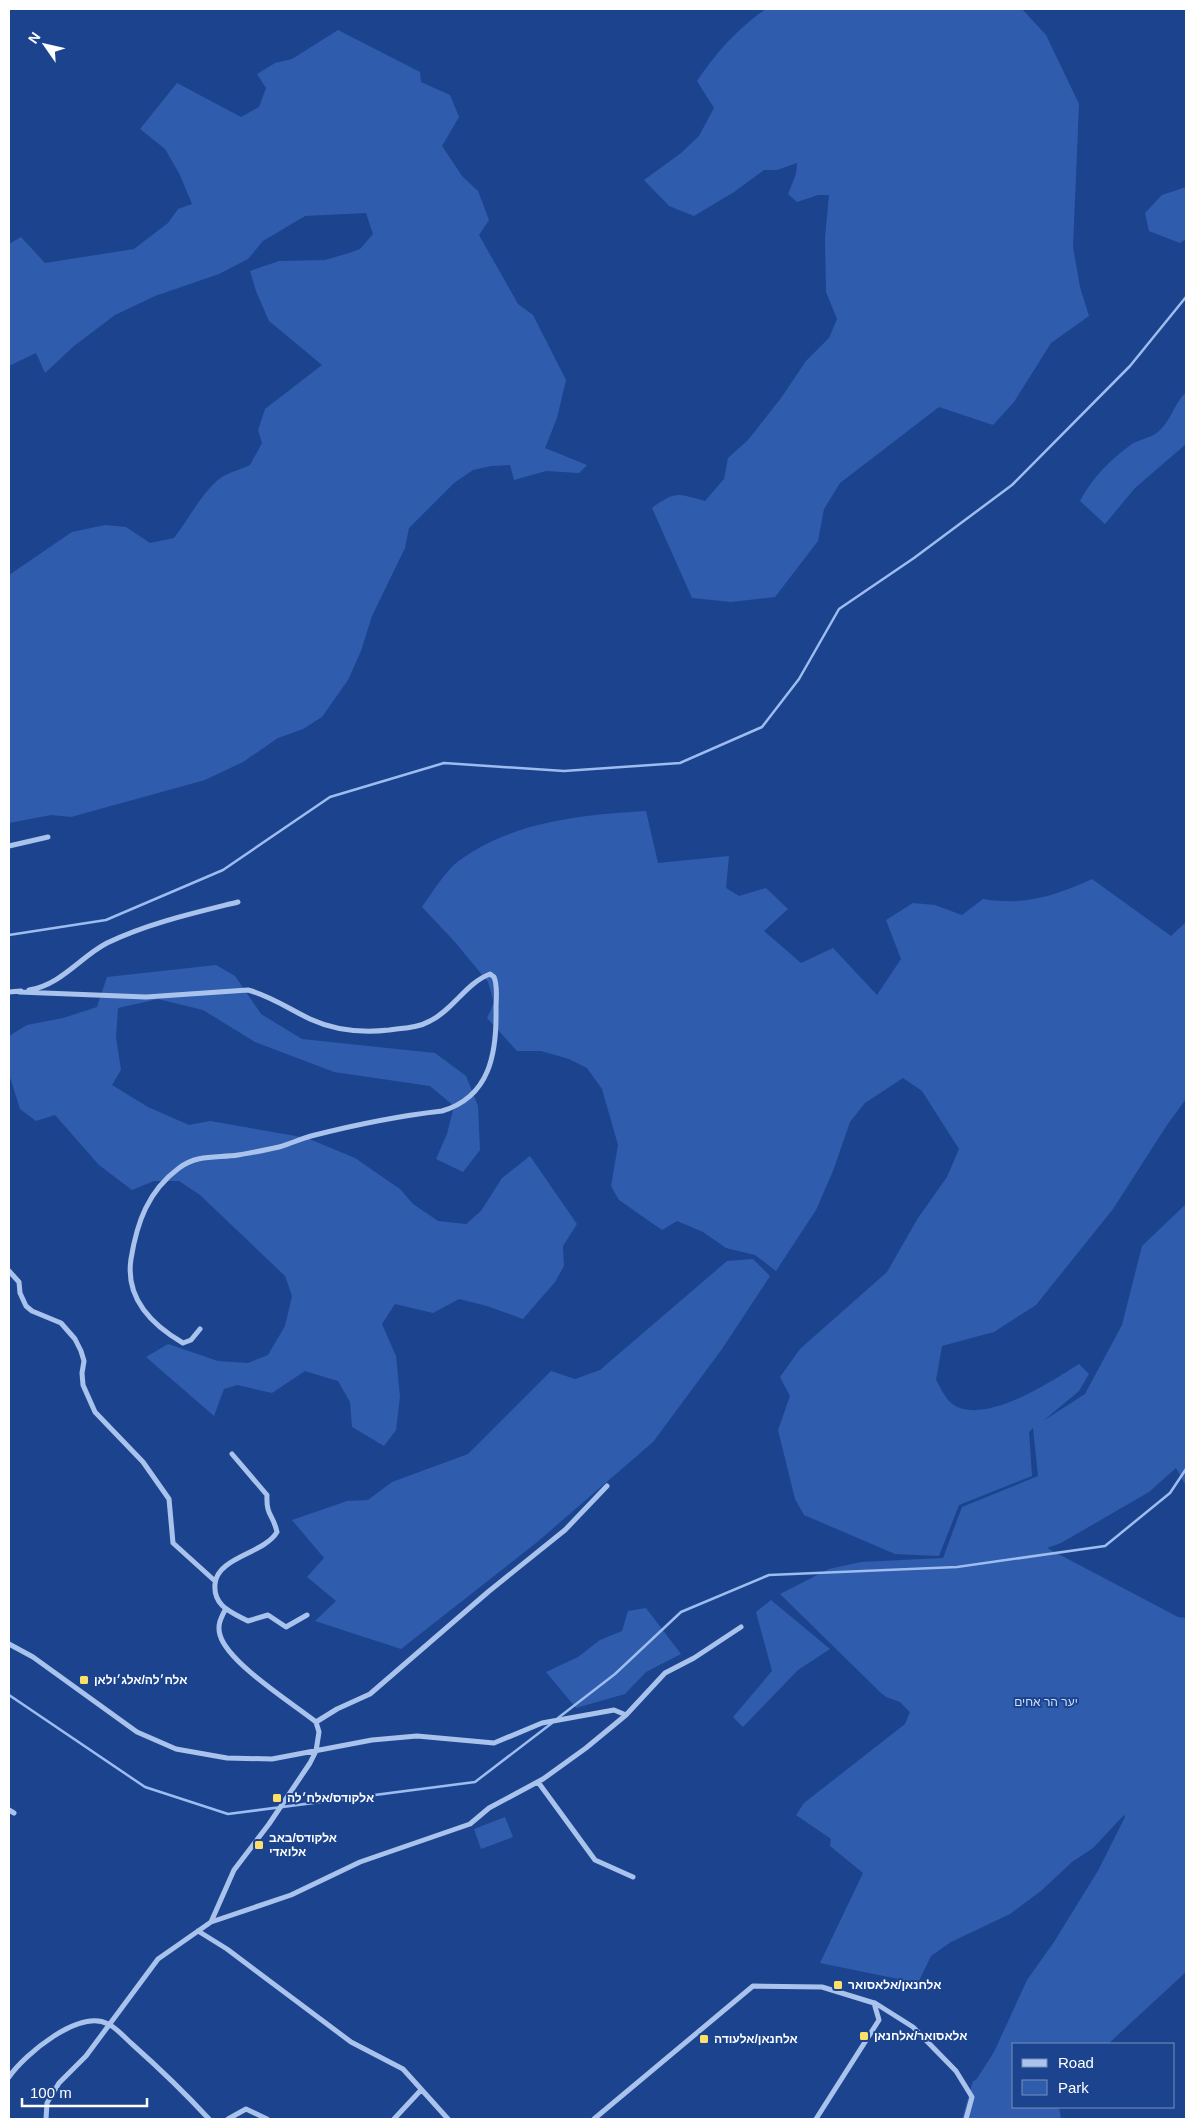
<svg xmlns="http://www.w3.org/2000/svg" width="1195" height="2128" font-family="Helvetica,'Noto Sans Hebrew',sans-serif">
<rect width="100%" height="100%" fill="#1c448e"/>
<path fill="#2f5cac" d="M766 9H1022L1046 35 1079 104 1073 247 1080 287 1089 316 1051 343 1014 402 993 425 939 407 840 483 824 509 818 541 775 597 731 602 692 598 652 508C677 490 677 494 705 501L724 479 728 458 748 440 781 398 806 361 829 338 837 319 826 292 825 238 829 195H818L797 202 788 194 796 174 797 163 777 170H764L734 192 694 216 669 206 644 180 681 153 699 136 714 108 697 81C716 53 738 28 766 9Z
M338 30 420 72 421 82 450 95 459 117 442 146 462 176 478 191 489 220 479 235 518 304 533 315 566 380 557 418 545 448 587 465 579 473 546 471 514 480 510 465 491 466 473 470 454 483 409 528 405 548 372 616 361 651 348 680 322 717 303 729 278 738 243 762 205 780 71 817 51 815 9 823V575L72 532 105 525 126 527 150 543 174 538C188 520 204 489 222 477 230 472 242 469 250 465L262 443 258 430 265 409 322 365 269 321 256 291 250 271 279 261 325 260 349 253 360 249 373 234 366 213 305 216 263 241 248 259 219 274 155 296 115 315 74 346 45 373 36 353 9 366V244L21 237 45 263 134 249 168 223 178 209 192 204 180 175 165 149 140 129 177 83 241 117 259 107 266 88 257 74 275 63 292 59Z
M1186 187V239L1180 243 1149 231 1145 213 1162 195Z
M1186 392V444L1135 488 1105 524 1080 501C1092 478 1111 459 1132 444 1142 438 1154 438 1162 428 1172 417 1175 403 1186 392Z
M646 811 658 863 729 856 726 888 739 896 766 888 788 909 764 931 801 963 833 948 877 995 901 959 886 920 913 903 935 905 962 915 983 899C1025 906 1054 896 1092 879L1171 936 1186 922V1099L1167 1125 1113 1209 1036 1305 994 1332 942 1346 936 1380C940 1387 945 1398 951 1403 982 1428 1052 1381 1079 1364L1089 1374 1079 1391 1043 1421 1085 1394 1122 1325 1142 1246 1186 1204V1486L1176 1468 1149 1492 1061 1543 1047 1548 1178 1617 1186 1618V1972L1108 2044H1014V2107H1059L1061 2119H962L973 2081 976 2080 994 2052 1027 1980 1054 1942 1099 1869 1125 1817 1124 1815 1093 1848 1072 1862 1041 1891 1010 1914 951 1942 931 1956 918 1983 820 1963 863 1873 830 1846 831 1839 796 1815 804 1803 905 1724 910 1712 900 1702 886 1697 881 1693 780 1594 829 1569 861 1562 943 1558 962 1507 1038 1476 1033 1428 1029 1432 1032 1476 959 1505 939 1556 895 1554 804 1515 795 1499 778 1430 790 1396 780 1377 800 1349 887 1272 918 1218 947 1177 959 1149 922 1091 903 1078 865 1103 850 1122 833 1171 816 1210 776 1271 755 1255 726 1248 703 1232 677 1221 662 1230 619 1200 611 1186 618 1145 602 1089 587 1068 569 1059 541 1051H517L487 1018 494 1003 488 982 454 941 422 907C432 893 446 870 460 860 514 821 582 815 646 811Z
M216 965 235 976 261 1014 302 1039 435 1053 466 1076 478 1106 480 1150 463 1172 436 1159 447 1134 454 1106 430 1086 334 1072 255 1042 203 1010 158 999 118 1008 116 1037 121 1070 112 1085 148 1107 189 1125 210 1121 307 1138 355 1158 400 1189 413 1204 438 1221 466 1224 481 1211 502 1178 530 1156 577 1224 563 1246 564 1266 555 1282 523 1319 487 1306 459 1299 433 1313 395 1304 382 1324 396 1356 400 1397 396 1430 384 1446 352 1427 350 1402 338 1381 305 1371 272 1393 237 1385 224 1389 214 1416 146 1357 168 1344 218 1361 248 1363 268 1355 285 1326 292 1296 285 1276 200 1195 179 1181H154L132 1190 99 1165 55 1115 36 1121 20 1109 9 1074V1036L27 1025 63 1018 97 1007 107 977Z
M753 1259 770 1276 722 1349 653 1442 536 1543 401 1649 315 1621 336 1601 307 1577 324 1558 292 1520 347 1501 368 1500 392 1482 468 1454 551 1371 575 1379 600 1370 727 1261Z
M771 1600 830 1649 798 1670 743 1727 733 1717 772 1671 756 1612Z
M646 1608 681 1654 646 1672 625 1694 576 1708 546 1672 578 1657 600 1640 622 1631 628 1611Z
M505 1817 513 1837 481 1849 474 1829Z"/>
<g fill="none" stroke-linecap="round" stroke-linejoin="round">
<path stroke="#9dbcef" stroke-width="2.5" d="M9 935 106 920 223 870 330 797 444 763 564 771 680 763 762 727 799 679 839 609 914 558 1012 485 1130 366 1186 297
M9 1695 145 1787 228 1814 475 1782 552 1723
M558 1718 615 1674 681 1612 769 1575 957 1567 1105 1546 1170 1493 1186 1469"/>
<path stroke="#aac3ed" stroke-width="5" d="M9 846 48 837
M29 990C61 985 80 957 107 943 149 923 194 913 238 902
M9 992 21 991
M19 992 146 997 248 990C271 996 289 1009 310 1019 336 1031 362 1033 389 1030 403 1028 418 1028 430 1021 453 1010 466 983 490 974L494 977C498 986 496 998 496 1008 497 1053 490 1097 442 1111 398 1116 354 1125 311 1136 300 1139 290 1144 279 1147 265 1150 251 1153 238 1155 217 1158 197 1154 179 1168 148 1191 137 1222 131 1259 125 1298 152 1325 183 1343L191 1340 200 1329
M9 1271 19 1282 20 1293 26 1306 32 1311 61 1323 75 1339 81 1351 84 1361 82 1373 83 1385 95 1412 143 1462 169 1499 173 1543 215 1581
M232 1454 267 1495C266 1516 273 1514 277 1532 264 1554 217 1557 215 1584 213 1606 231 1612 248 1621L268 1615 286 1627 307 1615
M9 1644 33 1657 137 1732 176 1749 227 1758 272 1759 372 1740 417 1736 494 1743 542 1723 614 1710 626 1715
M316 1722 337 1709 370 1694 488 1592 565 1530 607 1486
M538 1782 595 1860 633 1877
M9 1810 14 1813
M211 1922 291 1895 360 1862 470 1824 489 1808 543 1779 586 1748 626 1715 665 1673 694 1658 741 1627
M198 1931 227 1949 351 2042 403 2069 448 2119
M875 2003 913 2027 956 2071 972 2097 966 2119
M9 2077C25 2054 79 2009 108 2024 117 2028 125 2038 132 2044 159 2068 184 2092 209 2119
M46 2119 47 2103 59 2083 86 2056 158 1959 211 1922 234 1870 269 1824 310 1763 316 1751 319 1732 316 1722C292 1703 228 1663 220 1635 217 1625 221 1618 225 1610
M228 2119 246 2109 267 2119
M394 2119 421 2090
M594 2119 753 1986 822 1987 874 2003 879 2020 816 2119"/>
</g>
<g fill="#fee068" stroke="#1c448e" stroke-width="2">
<rect x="79" y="1675" width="10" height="10" rx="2.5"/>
<rect x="272" y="1793" width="10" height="10" rx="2.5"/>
<rect x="254" y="1840" width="10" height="10" rx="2.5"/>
<rect x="833" y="1980" width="10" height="10" rx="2.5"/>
<rect x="859" y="2031" width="10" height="10" rx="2.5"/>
<rect x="699" y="2034" width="10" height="10" rx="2.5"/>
</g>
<g text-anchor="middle" stroke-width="4" stroke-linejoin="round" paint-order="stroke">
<g font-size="12" font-weight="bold" fill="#fff" stroke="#1c448e" text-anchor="start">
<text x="94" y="1684">אלח׳לה/אלג׳ולאן</text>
<text x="287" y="1802">אלקודס/אלח׳לה</text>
<text x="269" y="1842">אלקודס/באב<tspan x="269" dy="14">אלואדי</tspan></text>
<text x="848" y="1989">אלחנאן/אלאסואר</text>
<text x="874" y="2040">אלאסואר/אלחנאן</text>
<text x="714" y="2043">אלחנאן/אלעודה</text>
</g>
<g font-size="12" fill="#d0dffa" stroke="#1c448e">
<text x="1046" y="1706">יער הר אחים</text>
</g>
</g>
<rect width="1195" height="2128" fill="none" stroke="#ffffff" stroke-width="20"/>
<rect x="1012" y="2043" width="162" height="65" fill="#1c448e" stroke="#778fbb"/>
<rect x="1022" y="2059" width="25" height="8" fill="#aac3ed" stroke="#778fbb"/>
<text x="1058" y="2068" font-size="15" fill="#ffffff">Road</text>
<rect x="1022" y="2080" width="25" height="15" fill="#2f5cac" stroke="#778fbb"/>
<text x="1058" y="2093" font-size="15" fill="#ffffff">Park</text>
<g transform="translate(45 45) rotate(304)" stroke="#1c448e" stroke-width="4" paint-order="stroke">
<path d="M0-4L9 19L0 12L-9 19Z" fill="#ffffff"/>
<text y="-8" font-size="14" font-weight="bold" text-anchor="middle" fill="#ffffff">N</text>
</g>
<path d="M22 2098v8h125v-8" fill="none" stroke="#ffffff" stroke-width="2.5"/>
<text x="30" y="2098" font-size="15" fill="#ffffff" stroke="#1c448e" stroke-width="4" paint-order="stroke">100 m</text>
</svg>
